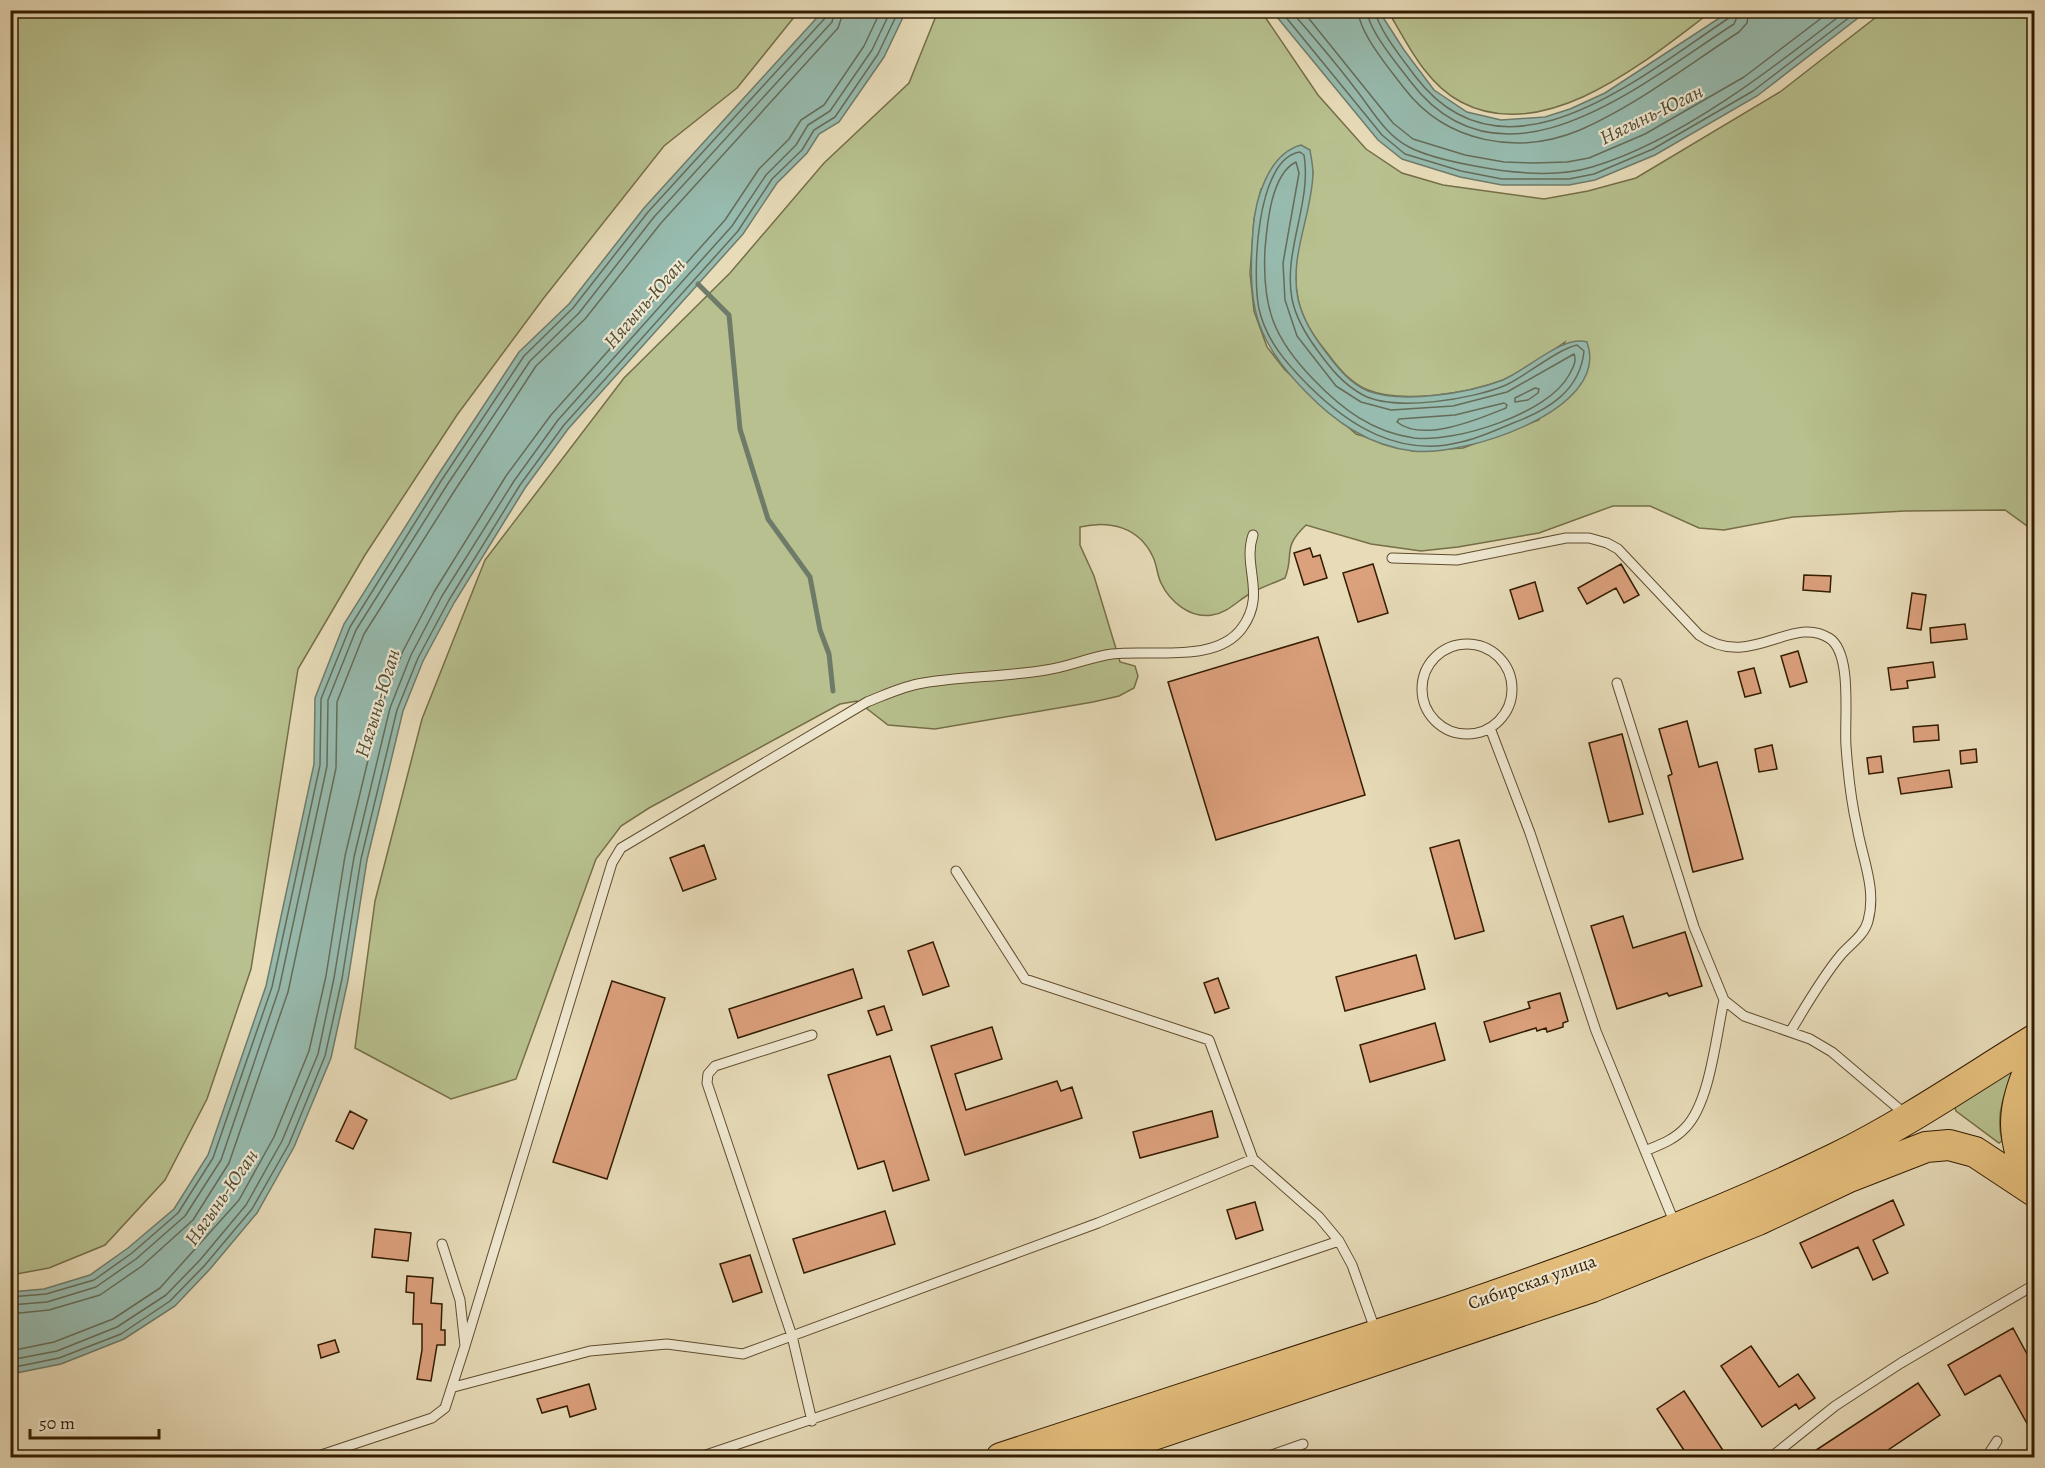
<svg xmlns="http://www.w3.org/2000/svg" width="2045" height="1468" font-family="Alegreya,serif">
<rect width="100%" height="100%" fill="#e7dbb8"/>
<filter id="stains"><feTurbulence type="fractalNoise" baseFrequency=".00333" numOctaves="4"/><feColorMatrix values="0 0 0 0 .2 0 0 0 0 .09 0 0 0 0 .02 0 0 0 .5 -.17"/></filter>
<radialGradient id="worn" r=".72"><stop offset=".6" stop-color="#630" stop-opacity="0"/><stop offset="1" stop-color="#630" stop-opacity=".3"/></radialGradient>
<path fill="#b7c08e" stroke="#756e47" stroke-width="1.5" fill-rule="evenodd" d="M10 11H799L737 88 664 146 543 299 457 415 365 555 298 669 251 969 207 1099 165 1180 105 1245 49 1268 11 1275Z
M938 11H1261L1318 95 1366 149 1402 173 1443 185 1544 199 1588 191 1636 178 1780 92 1884 11H2034V531L2005 510 1905 511 1793 517 1724 530 1699 528 1650 506H1613L1539 533 1458 547 1421 551 1371 544 1306 525C1281 549 1295 553 1285 578 1274 583 1262 587 1251 593 1238 600 1228 613 1212 615 1191 619 1170 602 1161 583 1157 575 1157 565 1153 557 1139 527 1110 520 1080 527V545L1094 576 1120 662 1135 666 1138 676 1134 688 1119 696 1093 702 935 729 888 725 857 701 840 704 649 808 621 826 596 859 516 1079 451 1099 355 1048 375 901 422 719 485 560 624 378 730 273 824 163 909 83ZM1313 172C1306 212 1290 259 1298 299 1303 321 1314 337 1328 354 1339 369 1351 383 1368 390 1402 404 1469 393 1503 380 1525 370 1545 356 1565 342L1539 420 1463 448 1413 451 1356 434 1285 370 1267 347 1254 311 1250 273 1254 219 1261 189Z
M1388 11H1712C1648 59 1546 147 1461 102 1426 84 1407 43 1388 11Z
M2018 1065C2005 1090 1995 1112 2002 1141L1999 1143 1956 1111 1954 1105Z"/>
<path fill="#97bbaf" stroke="#6f7b69" stroke-width="1.5" d="M823 11H906L884 57 839 122 819 134 807 153 777 183 743 234 568 429 525 488 454 603 423 661 403 711 367 860 348 980 331 1058 294 1147 257 1213 210 1269 175 1306 124 1339 61 1364 11 1374V1292L44 1289 90 1275 128 1248 174 1209 208 1155 266 986 314 764 315 698 344 624 436 478 519 352 569 304 644 208Z
M1272 11H1379L1404 50 1434 90 1467 112 1501 120 1545 117 1570 109 1605 93 1730 11H1867L1757 96 1655 155 1595 180 1569 185H1502L1460 177 1402 159 1378 140Z
M1301 145 1310 150C1311 157 1313 166 1313 173 1312 215 1289 256 1298 299 1303 320 1313 335 1325 351 1337 367 1349 383 1368 391 1403 404 1469 393 1503 380 1528 369 1563 335 1587 342 1612 411 1462 457 1413 451 1369 446 1335 422 1305 391 1252 336 1248 304 1253 230 1255 200 1268 154 1301 145Z"/>
<g fill="none" stroke-linecap="round" stroke-linejoin="round">
<path stroke="#656c58" stroke-width="1.5" d="M1280 10 1382 135 1405 154 1461 171 1502 179H1569L1594 174 1653 149 1753 91 1859 10
M1290 10C1312 35 1334 61 1354 87 1371 108 1384 134 1409 147 1428 157 1453 162 1475 166 1511 173 1556 178 1592 167 1680 141 1775 67 1847 10
M1302 10 1393 123 1413 139 1465 155 1504 162 1533 163 1567 162 1589 158 1645 134 1744 77 1832 10
M1358 10C1359 33 1390 70 1404 88 1446 143 1518 156 1580 130 1637 105 1688 65 1739 32L1747 23 1749 10
M1367 10C1368 30 1398 65 1410 81 1503 204 1642 83 1734 24L1740 10
M1375 10C1377 28 1404 61 1415 76 1505 195 1642 75 1729 18L1732 10
M1300 152 1304 155C1312 203 1283 250 1292 299 1296 319 1306 335 1318 351 1331 369 1343 384 1363 395 1395 412 1474 399 1506 385 1527 375 1558 349 1577 345L1584 351C1580 391 1548 410 1513 423 1496 430 1479 438 1461 442 1400 458 1349 426 1308 385 1286 363 1266 340 1259 309 1252 275 1256 158 1300 152Z
M1296 162 1299 173 1283 263 1285 300 1297 336 1336 386 1361 402 1391 410 1453 406 1507 392 1574 354C1577 361 1573 368 1569 375 1549 413 1456 443 1414 438 1372 432 1342 409 1314 380 1273 338 1262 307 1265 249 1267 225 1271 174 1296 162Z
M1535 388 1539 389 1538 393 1528 400 1515 402V398Z
M1504 403 1507 405 1506 408C1479 419 1423 443 1397 422L1399 419 1455 415Z
M10 1297 46 1294 94 1280 132 1253 178 1213 213 1158 272 987 320 765 321 699 350 627 441 481 524 356 573 308 648 212 826 17 827 10
M10 1305 47 1302 96 1287 136 1259 185 1216 221 1160 279 989 327 766 328 700 356 630 447 485 530 361 579 313 654 217 832 22 835 10
M10 1314 49 1310 100 1295 142 1266 193 1220 229 1163 288 992 336 768 337 702 364 634 455 490 536 366 585 319 661 223 838 28 844 10
M10 1351 54 1342 113 1319 160 1288 239 1200 274 1137 309 1051 326 976 345 856 381 706 403 651 434 592 506 476 551 415 725 220 759 169 789 139 801 120 824 105 864 46 881 10
M10 1360 57 1351 117 1327 166 1295 200 1260 246 1205 282 1141 318 1054 334 978 354 857 390 708 411 655 442 596 514 481 558 420 732 226 766 175 796 145 808 125 830 111 872 50 891 10
M10 1368 59 1358 121 1334 170 1301 205 1265 252 1209 289 1144 325 1056 342 979 361 859 397 710 418 658 449 600 520 485 564 425 738 231 772 179 802 150 814 130 835 117 878 54 899 10"/>
<path stroke="#6f7b69" stroke-width="5" d="M698 284 729 315 740 429 768 519 810 577 820 630 829 654 833 691"/>
</g>
<path fill="#dba07c" stroke="#331c00" stroke-width="1.5" d="M1310 548 1313 557 1320 555 1327 578 1304 585 1294 553Z
M1373 564 1388 613 1358 622 1343 573Z
M1621 564 1639 595 1624 603 1616 588 1587 604 1578 588Z
M1804 575 1831 576 1830 592 1803 590Z
M1535 582 1543 611 1519 619 1510 590Z
M1912 593 1926 595 1921 630 1907 628Z
M1965 624 1967 639 1931 643 1930 628Z
M1318 637 1365 795 1216 840 1168 682Z
M1798 651 1807 682 1790 687 1781 656Z
M1933 662 1935 677 1907 681 1908 688 1891 690 1888 668Z
M1754 668 1761 693 1745 697 1738 672Z
M1687 721 1699 767 1717 762 1743 859 1693 872 1668 776 1672 774 1659 729Z
M1938 725 1939 740 1914 742 1913 727Z
M1622 734 1643 814 1609 822 1589 743Z
M1772 745 1777 769 1759 772 1755 749Z
M1976 749 1977 762 1961 764 1960 751Z
M1881 756 1883 772 1869 774 1867 758Z
M1949 770 1952 787 1901 794 1898 778Z
M1459 840 1484 931 1455 939 1430 848Z
M704 845 716 879 683 891 670 858Z
M1623 916 1633 948 1685 932 1702 986 1669 996 1667 993 1617 1009 1591 926Z
M933 942 949 986 923 995 908 951Z
M1416 955 1425 989 1345 1011 1336 977Z
M853 969 862 998 738 1038 729 1009Z
M1218 978 1229 1008 1215 1013 1204 983Z
M612 981 665 998 607 1179 553 1162Z
M1560 993 1568 1021 1563 1023V1027L1547 1032 1546 1028 1537 1031 1536 1028 1490 1042 1484 1022 1530 1008 1528 1002Z
M884 1006 892 1030 877 1035 868 1011Z
M1435 1023 1445 1060 1370 1082 1360 1045Z
M992 1027 1002 1059 955 1074 966 1110 1057 1081 1061 1091 1072 1087 1082 1118 965 1155 931 1046Z
M890 1056 929 1180 893 1191 884 1161 858 1169 828 1075Z
M350 1111 367 1120 353 1149 336 1141Z
M1212 1111 1218 1137 1140 1158 1133 1132Z
M1893 1200 1904 1225 1873 1240 1888 1273 1873 1280 1858 1247 1812 1268 1800 1243Z
M1255 1202 1263 1230 1236 1239 1227 1210Z
M885 1211 895 1244 804 1273 793 1239Z
M375 1229 411 1233 408 1261 372 1257Z
M750 1255 762 1292 733 1302 720 1264Z
M407 1276 433 1278 431 1303 442 1304 441 1330H445V1345H437L431 1381 417 1379 422 1350V1324H413L414 1293 406 1292Z
M2013 1328 2034 1367V1436L2000 1375 1965 1395 1948 1365Z
M335 1340 339 1352 321 1358 318 1345Z
M1751 1346 1779 1387 1798 1374 1815 1398 1799 1409 1796 1404 1762 1427 1721 1366Z
M1918 1383 1940 1415 1876 1458H1804Z
M589 1384 596 1409 570 1417 567 1406 542 1413 537 1399Z
M1684 1391 1728 1458H1689L1657 1409Z"/>
<g fill="none" stroke-linecap="round" stroke-linejoin="round">
<defs>
<path id="lane" d="M1392 558 1457 560 1566 538H1589L1607 543 1618 549 1699 635C1751 671 1791 614 1829 638 1853 653 1844 720 1846 746 1848 774 1851 801 1857 827 1862 858 1877 889 1868 921 1864 936 1849 945 1840 956 1821 979 1806 1006 1790 1032
M1422 689a45 45 0 1 1 90 0a45 45 0 1 1-90 0Z
M1617 683 1694 927 1724 1000 1744 1016 1810 1039 1832 1052 1905 1114
M1490 728 1530 833 1596 1031 1675 1224
M956 871 1025 979 1209 1040 1253 1159 1319 1217 1339 1241 1352 1265 1376 1332
M812 1035 715 1066 708 1074 707 1083 792 1336 812 1421
M1645 1151C1659 1145 1674 1140 1685 1128 1710 1103 1716 1036 1724 1000
M465 1346 612 863 621 848 867 702C885 695 903 686 923 683 963 676 1005 677 1046 670 1068 667 1090 657 1112 654 1150 649 1216 664 1242 628 1267 594 1242 567 1253 535
M454 1387 590 1351 667 1344 743 1354 1098 1223 1253 1159
M1147 1442 1152 1458
M312 1458 432 1418 445 1408 465 1346 460 1300 442 1244
M697 1458 1339 1241
M1263 1458 1303 1444
M1770 1458 1835 1406 1901 1363 2034 1285
M1986 1458 1997 1441"/>
<path id="primary" d="M2034 1059C2009 1111 2011 1137 2034 1190
M1001 1458C1151 1409 1301 1361 1450 1311 1581 1266 1711 1219 1836 1158 1905 1124 1969 1080 2034 1040
M1085 1458 1592 1287 1758 1220 1849 1177 1926 1147 1949 1145 1975 1152 2034 1191"/>
</defs>
<use href="#lane" stroke="#604c2e" stroke-width="11"/>
<use href="#primary" stroke="#331c00" stroke-width="32"/>
<use href="#lane" stroke="#efe8d1" stroke-width="9"/>
<use href="#primary" stroke="#e4be7c" stroke-width="30"/>
</g>
<g text-anchor="middle" stroke-width="4.5" stroke-linejoin="round" paint-order="stroke">
<g font-size="18" fill="#331c00" stroke="#efe8d1">
<text transform="translate(1532 1282) rotate(-19)" y="6">Сибирская улица</text>
</g>
<g font-size="20" font-style="italic" fill="#514c35" stroke="#efe8d1">
<text transform="translate(1651 114) rotate(-26)" y="7">Нягынь-Юган</text>
<text transform="translate(644 303) rotate(-49)" y="7">Нягынь-Юган</text>
<text transform="translate(377 703) rotate(-73)" y="7">Нягынь-Юган</text>
<text transform="translate(221 1197) rotate(-55)" y="7">Нягынь-Юган</text>
</g>
</g>
<rect width="2045" height="1468" fill="none" stroke="#e7dbb8" stroke-width="36"/>
<rect x="12" y="12" width="2021" height="1444" fill="none" stroke="#331c00" stroke-width="3"/>
<rect x="18" y="18" width="2009" height="1432" fill="none" stroke="#331c00" stroke-width="1.5"/>
<path d="M30 1429v9h129v-9" fill="none" stroke="#331c00" stroke-width="3"/>
<text x="39" y="1429" font-size="18" fill="#331c00" stroke="#efe8d1" stroke-width="4.5" paint-order="stroke">50 m</text>
<rect width="100%" height="100%" filter="url(#stains)"/>
<rect width="100%" height="100%" fill="url(#worn)"/>
</svg>
